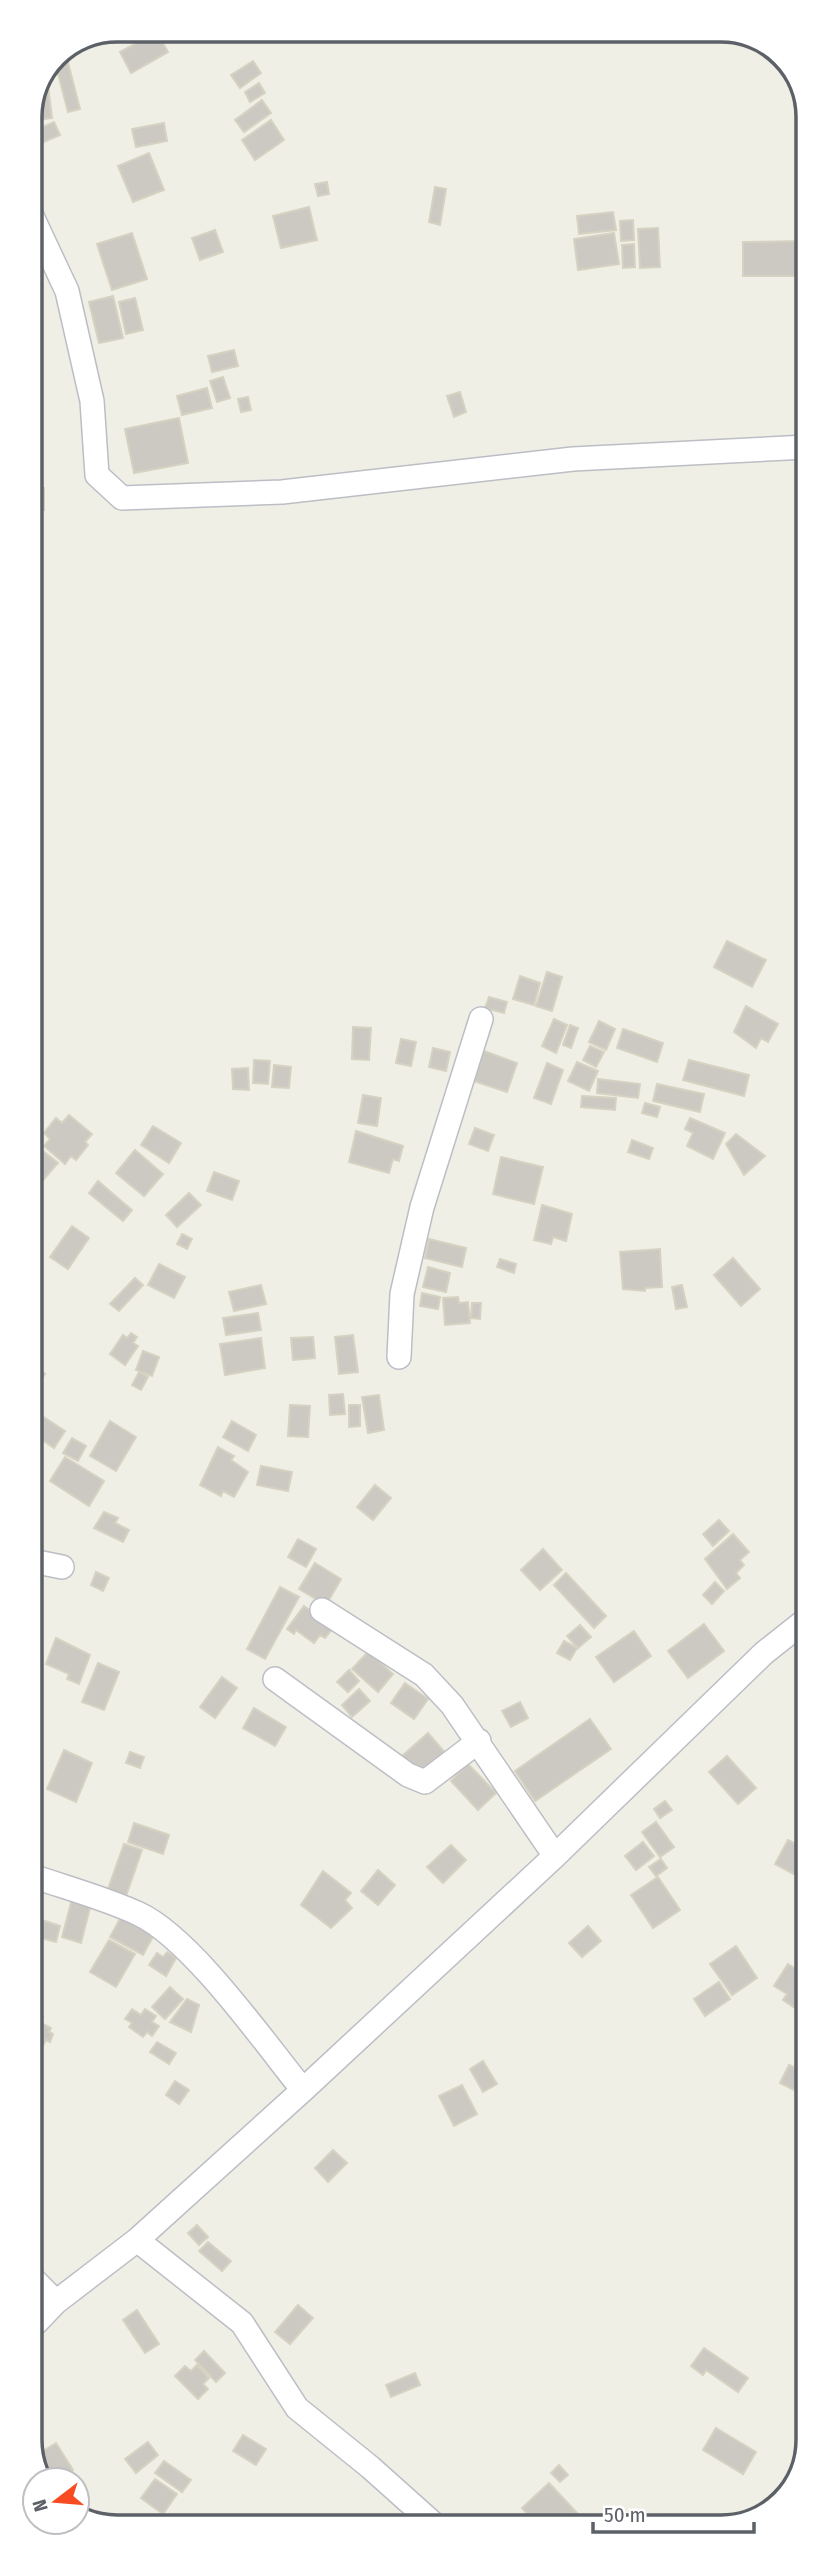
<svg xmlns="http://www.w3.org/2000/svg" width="838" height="2557" font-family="'Fira Sans Condensed',sans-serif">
<rect width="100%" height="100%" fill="#f0efe5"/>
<path fill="#ccc9c2" stroke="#d6d2c2" stroke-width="2" d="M157 32 168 52 131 73 120 52Z
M65 51 80 109 68 112 54 58Z
M253 61 261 73 240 88 231 75Z
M259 83 265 93 250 102 245 92Z
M48 85 52 118 30 121V112L42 86Z
M262 100 271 113 244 132 235 120Z
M271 120 284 140 255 160 242 140Z
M54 122 60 135 37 145 31 132Z
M164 123 167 141 136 147 132 129Z
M149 153 164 190 133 202 118 166Z
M327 182 329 194 318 196 315 184Z
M435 187 446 189 440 225 429 222Z
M309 207 317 240 281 248 273 216Z
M613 212 616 230 579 234 577 216Z
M633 220 634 240 621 241 620 221Z
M658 228 660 267 640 268 638 229Z
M215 230 223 252 200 260 192 238Z
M132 233 147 279 112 290 97 244Z
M614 233 619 264 578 270 574 239Z
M806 241V276H743V242Z
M634 244 635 267 623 268 622 245Z
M113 296 123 338 99 343 89 302Z
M135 298 143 330 126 334 119 302Z
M234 350 238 366 212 372 208 356Z
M223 377 230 398 217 402 210 381Z
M207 388 212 408 182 415 177 396Z
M460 392 466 412 454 417 447 396Z
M248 397 251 410 241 412 238 399Z
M179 418 188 463 134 473 125 429Z
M30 487 44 488V510H30Z
M727 941 766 960 752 987 714 967Z
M547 972 562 977 552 1011 536 1006Z
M520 976 540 983 534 1005 513 999Z
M489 997 507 1002 504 1013 485 1008Z
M746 1006 778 1024 768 1042 761 1038 756 1048 734 1032Z
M554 1019 567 1025 556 1053 542 1046Z
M599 1021 615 1029 606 1050 589 1042Z
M570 1025 578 1028 571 1048 563 1045Z
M353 1027 371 1028 369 1060 352 1059Z
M623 1029 663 1043 657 1062 617 1048Z
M401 1039 416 1042 411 1066 396 1063Z
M590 1046 604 1052 596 1067 583 1060Z
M433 1048 450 1052 446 1071 429 1067Z
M484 1051 517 1063 507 1092 474 1081Z
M254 1060 270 1061 268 1084 253 1083Z
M689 1060 749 1075 744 1096 683 1080Z
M577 1062 598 1071 589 1091 568 1081Z
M547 1063 563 1070 551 1104 534 1098Z
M274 1065 291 1067 289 1088 272 1087Z
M248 1068 249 1090 233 1089 232 1069Z
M598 1079 640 1084 638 1098 597 1093Z
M657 1084 704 1094 700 1112 653 1101Z
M363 1095 381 1098 377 1126 358 1123Z
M582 1096 616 1098 615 1110 581 1107Z
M645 1103 660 1107 657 1117 642 1113Z
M69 1115 92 1134 85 1142 88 1145 76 1160 71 1156 65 1164 44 1146 50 1139 44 1133 56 1118 62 1123Z
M690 1118 725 1133 713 1159 687 1146 693 1133 685 1129Z
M153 1126 181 1143 169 1163 141 1145Z
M475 1128 494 1135 488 1151 469 1144Z
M356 1131 403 1146 399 1161 393 1159 389 1173 349 1162Z
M736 1134 765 1156 744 1175 726 1144Z
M632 1140 653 1148 649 1159 628 1152Z
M33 1143 58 1163 38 1186 31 1180Z
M135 1150 163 1174 144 1196 116 1173Z
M501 1157 543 1167 534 1204 493 1194Z
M214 1172 239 1181 232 1200 207 1191Z
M98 1181 132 1210 123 1221 89 1193Z
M189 1193 201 1205 177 1227 166 1215Z
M542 1205 572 1214 566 1241 553 1237 551 1244 534 1240Z
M72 1226 89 1238 68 1269 50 1257Z
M182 1234 192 1239 187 1249 177 1244Z
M429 1239 466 1248 462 1267 425 1258Z
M660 1249 662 1287 645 1288V1291L623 1289 620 1252Z
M733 1258 760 1289 741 1306 714 1275Z
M500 1259 516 1264 514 1273 497 1267Z
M159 1264 185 1277 174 1298 148 1285Z
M428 1267 450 1273 446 1292 423 1287Z
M135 1278 143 1285 119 1311 110 1304Z
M261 1285 266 1304 234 1311 229 1292Z
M682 1285 687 1307 676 1309 672 1287Z
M422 1293 440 1297 438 1309 420 1306Z
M458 1297 459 1303 468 1302 470 1323 445 1325 443 1298Z
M472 1303H481L480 1319 471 1318Z
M258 1313 261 1330 226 1335 223 1318Z
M131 1333 137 1337 133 1343 138 1346 125 1365 110 1354 123 1335 127 1338Z
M353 1335 358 1372 339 1374 335 1337Z
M313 1337 315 1358 293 1360 291 1338Z
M261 1338 265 1368 225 1375 220 1344Z
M143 1351 159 1357 152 1376 136 1370Z
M31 1364 45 1374 36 1386 31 1383Z
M139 1372 148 1377 141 1390 132 1385Z
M343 1394 345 1414 330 1415 329 1395Z
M379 1395 384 1430 368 1433 362 1397Z
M290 1405 310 1406 308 1437 288 1436Z
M349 1405H360V1426L349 1427Z
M36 1412 65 1431 54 1448 31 1432V1419Z
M110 1421 136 1437 116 1471 90 1456Z
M232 1421 256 1435 248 1451 223 1437Z
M72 1438 86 1446 78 1461 63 1453Z
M218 1447 234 1456 231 1460 248 1472 234 1497 223 1491 221 1496 200 1485Z
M65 1457 104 1481 89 1506 50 1481Z
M261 1466 292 1472 288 1491 257 1485Z
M375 1485 391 1498 373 1520 357 1507Z
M104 1512 118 1518 115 1523 129 1530 123 1542 94 1528Z
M719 1520 729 1531 713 1546 703 1534Z
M733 1534 749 1552 740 1560 744 1565 736 1573 740 1578 727 1589 705 1559Z
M298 1539 316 1549 306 1567 288 1557Z
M543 1549 562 1570 540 1590 521 1570Z
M315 1563 341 1579 326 1605 299 1589Z
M96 1572 109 1578 103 1591 91 1585Z
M566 1573 606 1616 594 1628 554 1585Z
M715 1582 724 1591 712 1604 703 1595Z
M280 1587 299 1597 265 1659 247 1649Z
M304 1606 333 1628 325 1638 320 1635 314 1643 296 1630 294 1634 287 1629Z
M704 1624 724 1651 688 1678 668 1651Z
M580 1625 591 1637 578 1648 567 1636Z
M634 1631 651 1656 614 1682 596 1657Z
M56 1638 90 1655 79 1684 67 1679 69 1674 46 1664Z
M564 1641 577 1648 570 1660 557 1653Z
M368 1652 393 1674 378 1692 352 1669Z
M98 1663 119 1672 104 1710 82 1702Z
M349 1670 359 1681 348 1692 337 1682Z
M222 1677 237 1688 215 1718 200 1707Z
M405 1683 428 1699 414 1719 391 1703Z
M359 1689 370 1701 352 1717 342 1705Z
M520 1702 528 1718 511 1727 502 1711Z
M254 1708 286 1727 275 1746 243 1728Z
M590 1719 611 1749 535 1801 515 1771Z
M428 1733 447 1755 421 1779 402 1756Z
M64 1750 92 1763 76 1802 47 1789Z
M130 1752 144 1757 140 1768 126 1763Z
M727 1756 756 1788 738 1804 709 1772Z
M468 1764 496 1793 478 1810 451 1781Z
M665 1801 672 1810 660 1818 654 1809Z
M656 1822 674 1847 660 1857 642 1832Z
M134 1823 169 1835 163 1854 128 1842Z
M788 1840 808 1850V1861L799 1877 775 1864Z
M643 1842 654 1856 636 1870 625 1856Z
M124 1844 142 1850 126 1896 108 1889Z
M451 1845 466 1860 443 1883 427 1867Z
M661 1859 667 1868 656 1876 649 1867Z
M378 1870 395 1885 378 1905 361 1891Z
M323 1871 351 1893 345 1900 352 1908 331 1928 301 1905Z
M658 1877 680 1910 653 1928 631 1895Z
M72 1899 91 1904 81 1943 62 1937Z
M122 1915 155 1933 143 1955 110 1937Z
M39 1919 60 1926 56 1942 34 1936Z
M588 1926 601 1941 582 1957 569 1943Z
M109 1940 135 1954 116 1987 90 1972Z
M736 1946 757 1978 732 1995 710 1964Z
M167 1952 176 1958 166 1976 149 1965 157 1953 163 1957Z
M788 1964 808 1977V2008L805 2006 801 2012 783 2000 787 1994 774 1986Z
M719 1982 730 1999 705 2016 694 1999Z
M170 1987 183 1999 165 2019 152 2007Z
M187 1999 199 2005 191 2032 170 2022Z
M132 2009 141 2015 145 2009 156 2016 152 2022 159 2026 152 2036 147 2032 143 2037 129 2027 132 2023 125 2019Z
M33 2013 43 2017 41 2023 51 2028 49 2032 53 2034 50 2042 46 2040 40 2051 32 2047Z
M157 2042 176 2053 169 2064 150 2052Z
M802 2052 808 2055V2071L795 2065Z
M483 2061 497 2084 483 2092 470 2069Z
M789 2065 808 2074V2097L780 2083Z
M175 2081 189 2090 179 2104 166 2095Z
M462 2085 477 2114 454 2126 439 2096Z
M333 2150 347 2163 328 2182 315 2168Z
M197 2225 208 2237 199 2245 188 2233Z
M208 2242 231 2261 222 2271 199 2251Z
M298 2305 313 2318 290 2344 275 2332Z
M137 2310 159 2344 145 2353 123 2320Z
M704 2348 748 2378 738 2392 706 2370 703 2375 691 2366Z
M204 2351 225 2373 216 2382 195 2360Z
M197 2365 209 2378 203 2384 208 2389 198 2399 175 2376 185 2366 191 2371Z
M415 2373 420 2385 391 2397 386 2385Z
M716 2428 756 2452 743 2474 703 2450Z
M243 2435 266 2449 256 2465 233 2451Z
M148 2442 158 2455 136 2473 125 2459Z
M56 2443 73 2470 57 2480H50L35 2456Z
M164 2461 191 2480 182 2492 155 2473Z
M559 2465 568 2475 560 2482 551 2473Z
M155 2479 177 2494 163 2514 141 2498Z
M549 2483 579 2515 568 2525H537L522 2508Z
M664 2514 693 2525H660Z"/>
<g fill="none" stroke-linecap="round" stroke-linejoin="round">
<defs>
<path id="street" d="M30 212 67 291 92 401 97 475 122 498 282 492 573 459 806 447
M399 1357 402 1294 422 1207 481 1019
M32 1561 62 1567
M322 1610 424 1675 452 1705 555 1856
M275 1679 408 1775 425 1782 479 1741
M32 1876C67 1888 105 1898 139 1914 192 1939 264 2042 303 2090
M137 2240 242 2323 297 2408 370 2467 436 2526
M32 2278 56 2302
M32 2327 56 2302 137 2240 303 2090 555 1856 764 1653 807 1619"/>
</defs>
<use href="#street" stroke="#bcbec5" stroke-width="26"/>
<use href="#street" stroke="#fff" stroke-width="23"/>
</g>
<path d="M0 0H838V2557H0ZM117 42H721A75 75 0 0 1 796 117V2440A75 75 0 0 1 721 2515H117A75 75 0 0 1 42 2440V117A75 75 0 0 1 117 42Z" fill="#fff" fill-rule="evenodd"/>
<path fill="none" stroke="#5c6067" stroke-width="3.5" d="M117 42H721A75 75 0 0 1 796 117V2440A75 75 0 0 1 721 2515H117A75 75 0 0 1 42 2440V117A75 75 0 0 1 117 42Z"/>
<g transform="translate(56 2501) rotate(254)"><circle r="33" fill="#ffffff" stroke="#bebfc2" stroke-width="2"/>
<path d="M0-5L12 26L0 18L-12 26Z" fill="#f94b22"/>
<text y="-10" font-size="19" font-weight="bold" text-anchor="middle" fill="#5c6067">N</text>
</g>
<path d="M593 2522v10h161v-10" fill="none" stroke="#5c6067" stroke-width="3.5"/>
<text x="604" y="2522" font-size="21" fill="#5c6067" stroke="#ffffff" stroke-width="5" paint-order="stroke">50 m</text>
</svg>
